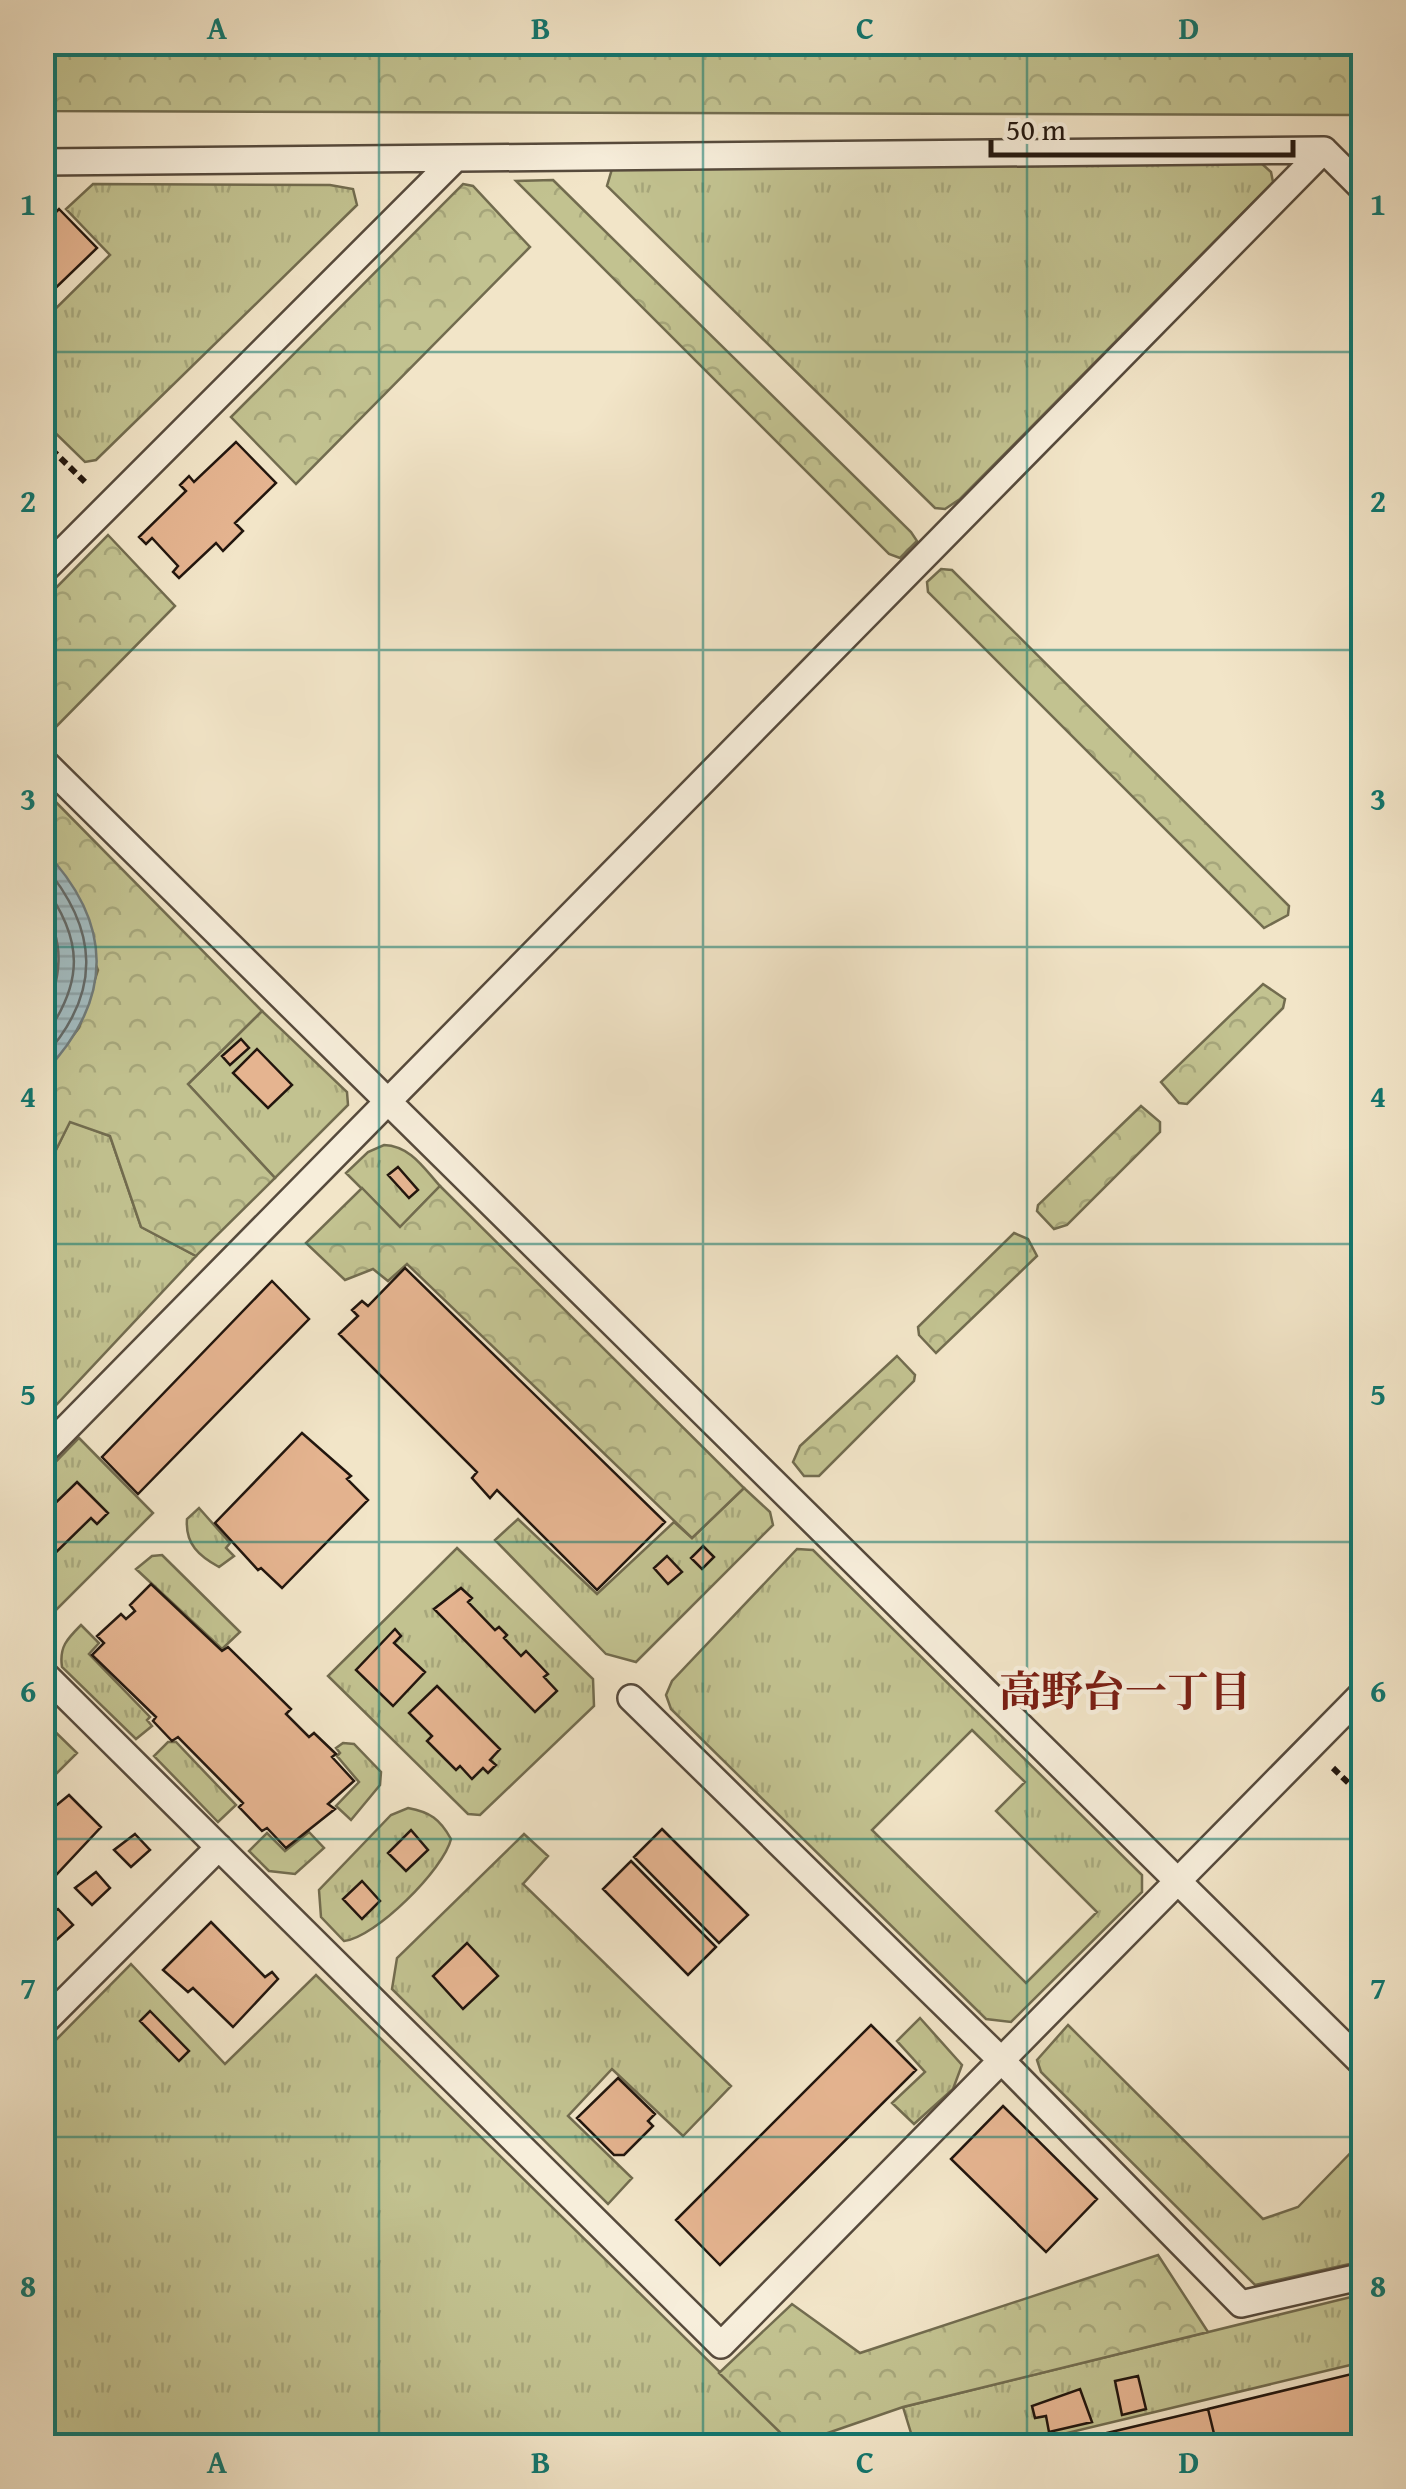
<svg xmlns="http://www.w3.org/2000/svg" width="1406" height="2489" font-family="'Gentium Book Plus','Noto Serif JP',serif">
<defs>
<pattern id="grass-tufts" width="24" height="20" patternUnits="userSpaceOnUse" patternTransform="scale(2.5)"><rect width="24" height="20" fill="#c2c290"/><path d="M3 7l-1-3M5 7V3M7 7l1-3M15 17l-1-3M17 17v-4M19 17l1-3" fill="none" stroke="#a6a67b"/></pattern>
<pattern id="forest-crowns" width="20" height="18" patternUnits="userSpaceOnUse" patternTransform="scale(2.5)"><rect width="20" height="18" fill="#c2c290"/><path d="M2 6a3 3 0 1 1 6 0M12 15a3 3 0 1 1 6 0" fill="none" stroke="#a6a67b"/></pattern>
<pattern id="water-rules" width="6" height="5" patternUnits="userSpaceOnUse" patternTransform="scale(2.5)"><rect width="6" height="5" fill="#a2bcc1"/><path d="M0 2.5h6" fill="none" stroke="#8ba1a5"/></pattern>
</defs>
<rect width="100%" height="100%" fill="#f2e5c8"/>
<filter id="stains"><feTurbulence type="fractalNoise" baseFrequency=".002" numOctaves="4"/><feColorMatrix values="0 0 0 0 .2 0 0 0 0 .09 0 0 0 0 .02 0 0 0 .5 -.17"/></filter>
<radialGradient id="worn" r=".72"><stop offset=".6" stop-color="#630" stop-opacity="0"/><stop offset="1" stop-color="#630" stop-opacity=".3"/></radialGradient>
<path fill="url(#grass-tufts)" stroke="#726c4f" stroke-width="2.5" fill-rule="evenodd" d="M1260 162 1271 172 1273 182 960 499 945 509 935 508 607 186 612 169Z
M93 184 330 185 353 189 357 205 96 460 85 462 43 421 42 322 110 255 66 209Z
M262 1011 347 1092 348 1105 275 1178 188 1084Z
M70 1121 110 1136 141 1227 196 1256 43 1419V1176Z
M384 1145C410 1146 423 1167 440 1186L400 1227 346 1173 368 1152Z
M79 1438 153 1513 43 1623 42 1476Z
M744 1488 770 1512 773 1525 636 1662 606 1654 495 1540 518 1519 597 1594 674 1522 692 1538Z
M199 1508 230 1543 226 1548 234 1556 219 1567C199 1556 185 1544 187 1519Z
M457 1548 593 1679 594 1706 480 1815 468 1814 328 1676Z
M797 1549 813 1550 1142 1875V1892L1011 2022 986 2019 671 1709 666 1695 672 1681ZM972 1730 1025 1782 996 1811 1097 1912 1026 1983 872 1830Z
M162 1555 240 1632 222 1649 136 1569 152 1556Z
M81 1625 99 1643 89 1654 150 1717 147 1720 152 1726 136 1739 62 1667C59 1647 67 1639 81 1625Z
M42 1719 77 1753 43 1787H42Z
M168 1742H176L236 1805 218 1822 154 1756Z
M343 1743 354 1744 381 1772 380 1785 351 1820 336 1806 359 1782 337 1756 340 1753 336 1748Z
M408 1808C430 1812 440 1819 451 1839 444 1869 375 1938 344 1941L321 1917 319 1890 391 1815Z
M309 1832 324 1848 295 1874 269 1871 249 1851 267 1833 285 1851Z
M524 1834 548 1856 523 1884 731 2086 683 2136 612 2069 568 2116 632 2178 608 2204 392 1989 397 1958Z
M131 1964 225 2064 316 1975 795 2446H43V2053Z
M920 2018 962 2065 953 2089 914 2124 892 2103 925 2072 897 2041Z
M1068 2025 1263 2219 1298 2207 1363 2140V2261L1255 2285 1041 2072 1037 2060Z
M1363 2294V2362L1013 2446H915L903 2407Z"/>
<path fill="url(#forest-crowns)" stroke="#726c4f" stroke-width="2.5" d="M43 42 1363 43V115L43 111Z
M553 180 911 532 917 541 900 558 889 554 516 181Z
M463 184 473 186 530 247 296 484 231 417Z
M108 535 175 606 48 735 42 730 43 601Z
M941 569 952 570 1289 906 1288 915 1264 928 928 592 927 582Z
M43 789 262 1011 188 1084 275 1178 196 1256 141 1227 110 1136 70 1122 43 1176V1074L79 1028 98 970 53 860 43 849Z
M1263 984 1285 999 1283 1008 1187 1104 1179 1103 1161 1082Z
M1141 1106 1160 1122V1132L1067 1225 1054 1229 1037 1211 1038 1205Z
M440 1186 744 1488 692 1538 407 1264 388 1281 373 1269 345 1280 306 1243 362 1188 400 1227Z
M1014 1233 1028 1239 1037 1256 936 1353 919 1335 918 1327Z
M897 1356 915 1375 914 1381 819 1476H804L793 1462 800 1446Z
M1158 2255 1208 2332 903 2407 793 2445 719 2373 792 2304 860 2353Z"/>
<path fill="url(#water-rules)" stroke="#6f7a79" stroke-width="2.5" d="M43 849C114 923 115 999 43 1074Z"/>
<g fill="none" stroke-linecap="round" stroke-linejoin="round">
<path stroke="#626968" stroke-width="2.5" d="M42 863C99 929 103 993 42 1059
M42 883C84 939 85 983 42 1040
M42 909C66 940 62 982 42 1015"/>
</g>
<path fill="#e5b490" stroke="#22160e" stroke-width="2.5" d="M59 209 97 248 42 301V226Z
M236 442 276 483 235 523 243 531 223 551 216 543 179 578 173 572 178 566 152 538 146 544 139 537 186 491 180 485 189 476 194 482Z
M241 1039 249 1048 230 1065 222 1056Z
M257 1049 292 1085 268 1108 233 1073Z
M398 1167 418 1190 409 1198 388 1175Z
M405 1268 665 1522 597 1590 497 1490 490 1498 472 1478 477 1472 339 1334 358 1316 352 1310 362 1301 368 1306Z
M272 1281 309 1319 138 1494 102 1457Z
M302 1433 351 1476 347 1479 368 1500 282 1588 261 1568 258 1570 215 1523Z
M77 1482 108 1513 97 1524 91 1518 42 1566V1516Z
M703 1546 714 1557 702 1569 691 1558Z
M667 1556 682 1572 668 1584 654 1568Z
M151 1584 222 1651 228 1647 291 1709 286 1714 309 1737 314 1733 336 1754 332 1757 354 1781 328 1804 335 1809 286 1848 267 1828 262 1831 239 1807 243 1803 178 1737 172 1741 153 1721 156 1717 92 1655 104 1643 97 1636 121 1614 126 1619 135 1611 130 1605Z
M461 1588 472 1598 468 1602 495 1630 499 1627 507 1635 504 1638 521 1656 526 1651 548 1674 544 1677 557 1691 535 1712 434 1609Z
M395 1629 401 1636 394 1643 425 1672 393 1706 356 1670Z
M437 1686 500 1749 490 1760 496 1765 488 1773 483 1768 472 1779 460 1766 456 1770 427 1741 432 1736 409 1713Z
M69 1795 101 1827 42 1890V1817Z
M662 1829 748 1915 719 1943 634 1857Z
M411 1830 428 1850 406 1871 388 1853Z
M135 1834 150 1850 131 1867 114 1850Z
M631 1861 716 1947 688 1975 603 1889Z
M96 1872 110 1888 92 1905 75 1888Z
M362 1881 380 1901 362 1919 343 1899Z
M58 1909 73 1925 54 1942 42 1931V1919Z
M211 1922 265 1977 272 1972 278 1979 233 2027 193 1988 188 1992 163 1970Z
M467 1943 498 1976 463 2009 433 1976Z
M150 2011 189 2051 179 2061 140 2021Z
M871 2025 916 2070 720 2265 676 2220Z
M618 2078 655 2114 648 2121 653 2126 624 2155H614L577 2118Z
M1003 2106 1097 2199 1046 2252 951 2159Z
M1364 2371V2446H1217L1208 2409Z
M1138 2376 1146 2409 1122 2415 1115 2381Z
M1080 2389 1092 2422 1049 2432 1046 2416 1035 2418 1032 2406Z
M1208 2409 1217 2446H1052Z"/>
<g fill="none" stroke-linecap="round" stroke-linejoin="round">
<defs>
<path id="service" d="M42 162 1324 150 1364 190
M42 572 455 159
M42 760 1364 2065
M42 1453 1324 150
M42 1672 721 2345 1364 1692
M631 1698 1001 2060 1241 2304 1364 2276
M42 2024 219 1847"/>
</defs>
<use href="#service" stroke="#564a3c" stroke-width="30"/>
<path stroke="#22160e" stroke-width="6" stroke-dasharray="8 5" stroke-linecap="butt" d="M42 440 87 484
M1333 1768 1364 1798"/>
<use href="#service" stroke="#f7eedb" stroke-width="25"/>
</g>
<path fill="none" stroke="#0f766e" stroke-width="2.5" stroke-opacity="0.55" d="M379 42V2446M703 42V2446M1027 42V2446M42 352H1364M42 650H1364M42 947H1364M42 1244H1364M42 1542H1364M42 1839H1364M42 2137H1364"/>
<g text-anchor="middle" stroke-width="9" stroke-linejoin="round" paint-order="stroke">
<g font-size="42" font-weight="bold" fill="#7a1f14" stroke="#f7eedb">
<text x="1125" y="1706">高野台一丁目</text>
</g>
</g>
<rect width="1406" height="2489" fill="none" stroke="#f2e5c8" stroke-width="110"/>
<path d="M991 140v15h302v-15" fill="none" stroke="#22160e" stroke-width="5"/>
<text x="1006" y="140" font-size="30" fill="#22160e" stroke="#f7eedb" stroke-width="8" paint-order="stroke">50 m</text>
<rect x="55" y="55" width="1296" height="2379" fill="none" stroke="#0f766e" stroke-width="4"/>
<g font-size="32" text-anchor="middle" font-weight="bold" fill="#0f766e">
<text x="217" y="39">A</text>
<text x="541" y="39">B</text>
<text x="865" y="39">C</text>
<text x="1189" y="39">D</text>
<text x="28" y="215">1</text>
<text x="1378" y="215">1</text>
<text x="28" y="512">2</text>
<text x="1378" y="512">2</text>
<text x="28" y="810">3</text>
<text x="1378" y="810">3</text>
<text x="28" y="1107">4</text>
<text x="1378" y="1107">4</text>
<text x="28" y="1405">5</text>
<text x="1378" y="1405">5</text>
<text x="28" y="1702">6</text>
<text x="1378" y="1702">6</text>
<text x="28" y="1999">7</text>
<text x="1378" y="1999">7</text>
<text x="28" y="2297">8</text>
<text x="1378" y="2297">8</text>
<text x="217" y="2473">A</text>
<text x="541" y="2473">B</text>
<text x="865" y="2473">C</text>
<text x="1189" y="2473">D</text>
</g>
<rect width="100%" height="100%" filter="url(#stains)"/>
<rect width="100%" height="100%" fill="url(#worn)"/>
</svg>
